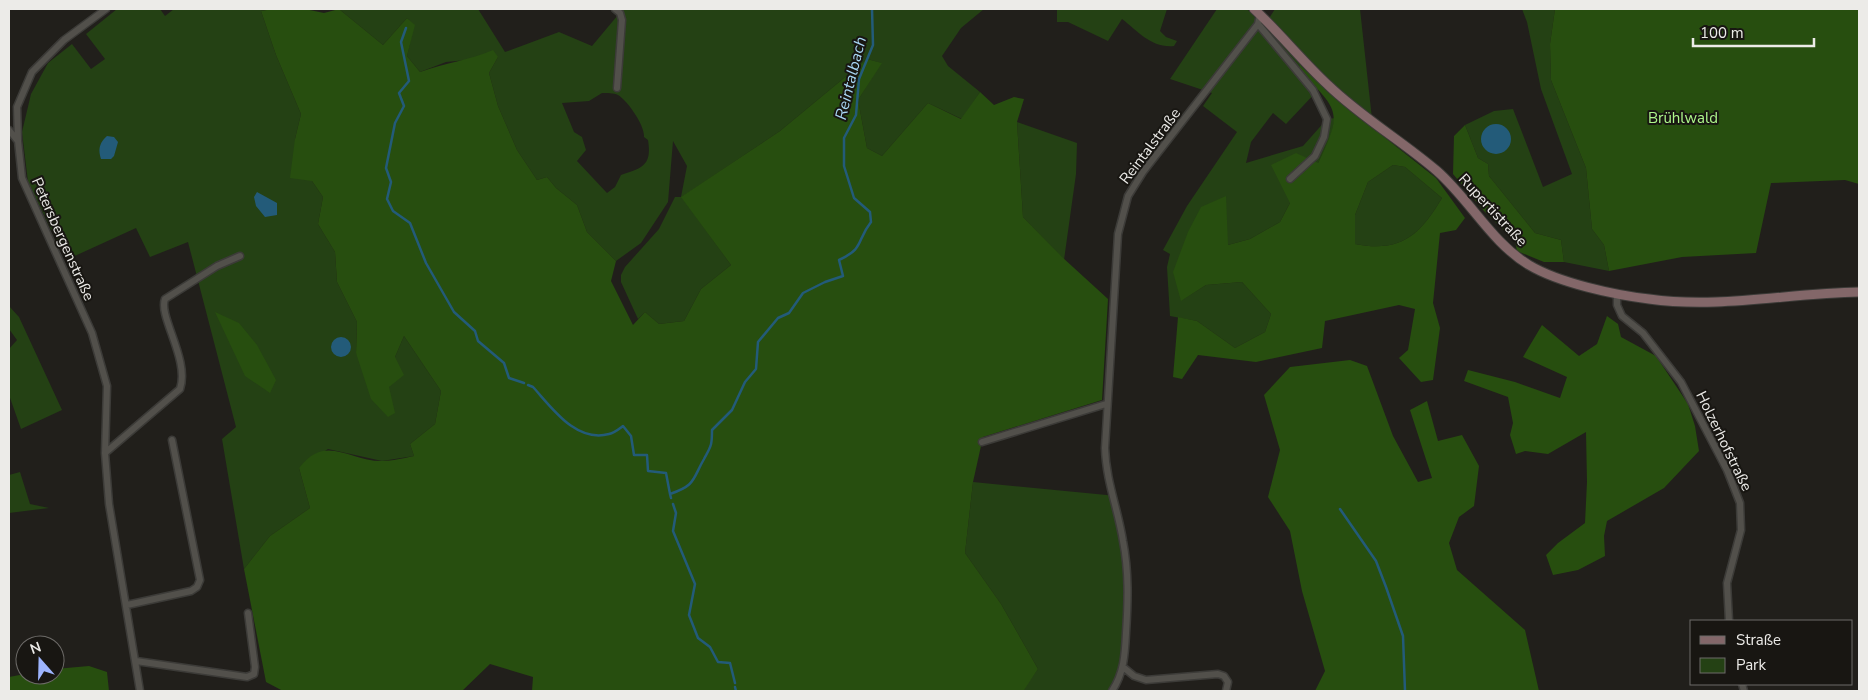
<svg xmlns="http://www.w3.org/2000/svg" width="1868" height="700" font-family="'Nunito Sans',sans-serif">
<rect width="100%" height="100%" fill="#211f1b"/>
<path fill="#244114" fill-rule="evenodd" d="M117 9H160L165 16 174 9H272L261 11 276 55 301 114 295 139 312 181 323 197 318 224 335 252 337 282 357 322 356 353 389 387 395 357 404 336 441 391 435 424 410 444 414 456 382 461 328 449 299 468 310 508 270 536 244 569 222 439 236 427 188 242 150 257 136 228 66 260 28 182 22 132 31 94 48 63 72 44 91 69 105 59 86 34Z
M339 9H478L505 52 559 32 592 46 623 9H984L961 28 942 56 948 66 980 92 962 119 928 103 882 156 867 148 858 100 881 63 867 59 780 131 682 197 731 265 701 289 684 321 659 324 645 312 638 319 621 282V275L625 267 659 229 675 197H681L687 166 673 141 668 202 641 243 616 261 587 232 577 205 556 188 547 177 537 180 517 150 498 106 489 73 498 57 446 62 420 72 407 56 414 25 407 18 383 45ZM602 93C606 93 614 93 618 95 628 101 645 126 644 137L648 140C652 165 643 168 621 175L615 187 607 193 577 161 586 150 582 137 574 132 562 103 589 101Z
M1057 9H1167L1160 31 1166 37 1177 41 1174 46C1151 48 1139 32 1122 19L1108 41 1068 22H1057Z
M1217 9H1247L1264 26 1275 9H1360L1373 128 1301 66 1300 71 1318 90 1286 124 1273 113 1251 142 1246 163 1303 146 1327 119 1335 118 1331 136 1318 163 1290 203 1280 222 1250 239 1228 245 1182 300 1206 285 1242 282 1271 314 1265 332 1235 348 1197 321 1170 316 1167 267 1170 254 1163 250 1187 206 1237 132 1203 106 1212 93 1170 79Z
M1522 9H1555L1550 44 1551 80 1586 168 1592 229 1604 245 1609 271 1564 262 1561 240 1535 233 1489 176 1488 164 1478 158 1465 125 1494 111 1513 109 1543 187 1572 174 1541 89 1527 22Z
M1017 122 1077 143 1076 174 1064 260 1023 217Z
M1393 165 1405 167 1442 198C1420 235 1401 253 1355 244V215L1368 182Z
M9 306 19 317 62 410 21 429 9 395V349L17 340 9 329Z
M20 472 30 504 49 508 9 513V475Z
M973 482 1117 496 1125 534 1126 560 1123 667 1112 691H1022L1038 669 1001 604 965 553Z"/>
<path fill="#274e0f" fill-rule="evenodd" d="M272 9H305L324 13 339 9 383 45 407 18 415 25 407 56 420 72C444 63 470 60 493 50L498 57 489 73 498 106 517 150 537 180 547 177 556 188 577 205 587 232 616 261 611 281 633 325 645 312 659 324 684 321 701 289 731 265 681 197 780 131 867 59 882 63 858 100 867 148 882 156 928 103 961 119 980 92 994 105 1014 97 1024 99 1017 122 1023 217 1062 257 1108 299 1102 400 983 437 973 482 965 553 1001 604 1038 669 1024 690 532 691 533 677 490 664 462 691H283L266 682 244 569 270 536 310 508 299 468C326 433 348 461 382 461 392 461 404 458 414 456L410 444 435 424 441 391 404 336 395 357 404 375 389 387 395 413 388 417 371 399 356 353 357 322 337 282 335 252 318 224 323 197 312 181 290 178 295 139 301 114 276 55 261 11Z
M1555 9H1859V184L1845 180 1771 183 1756 253 1682 257 1609 271 1604 245 1592 229 1586 168 1551 80 1550 44Z
M1300 65 1335 98 1436 178 1465 218 1456 230 1440 233 1433 303 1440 328 1433 380 1421 382 1399 358 1408 350 1415 309 1399 305 1325 321 1322 348 1256 362 1198 355 1182 379 1173 377 1178 317 1197 321 1235 348 1265 332 1271 314 1242 282 1206 285 1181 301 1173 272 1188 232 1201 207 1226 196 1228 245 1250 239 1280 222 1290 203 1271 165 1296 153 1318 163C1343 111 1339 111 1300 71ZM1393 165 1405 167 1442 198C1420 235 1401 253 1355 244V215L1368 182Z
M1465 125 1478 158 1488 164 1489 176 1535 233 1561 240 1564 262H1544L1517 251 1515 241 1484 211 1453 174 1454 136Z
M215 312 239 323 257 345 276 380 270 393 245 376Z
M1607 316 1618 324 1621 337 1656 356 1688 404 1695 426 1699 451 1664 488 1607 521 1604 536 1605 556 1578 570 1553 575 1546 555 1558 543 1585 523 1587 482 1586 432 1548 454 1525 451 1516 454 1510 435 1513 423 1508 397 1464 381 1468 370 1515 382 1560 398 1567 377 1523 357 1542 325 1579 356 1597 344Z
M1350 360 1367 366 1393 436 1418 482 1432 478 1410 410 1427 401 1438 441 1462 435 1479 466 1474 506 1459 517 1449 543 1457 570 1525 630 1539 691H1315L1325 671 1302 591 1290 531 1268 497 1280 450 1264 395 1290 367Z
M89 666 107 672 109 691H9V677L25 674 55 675V669Z"/>
<path fill="#235b79" d="M1481 139a15 15 0 1 1 30 0a15 15 0 1 1-30 0Z
M107 136 114 137 118 142 114 156 111 159H101C98 150 99 143 107 136Z
M257 192 277 203V215L265 217 256 206 254 197Z
M331 347a10 10 0 1 1 20 0a10 10 0 1 1-20 0Z"/>
<g fill="none" stroke-linecap="round" stroke-linejoin="round">
<path stroke="#235b79" stroke-width="2.5" d="M406 28 401 42 409 81 399 93 404 106 395 123 386 168 391 182 387 199 393 211 410 223 426 263 454 312 475 331 478 341 504 363 509 378 524 383
M528 385 533 387C552 408 576 443 609 434 614 433 619 429 623 426L631 436 634 455H647L648 471 666 473 670 494
M671 498 670 494C696 485 692 480 704 459 711 446 712 446 712 430L732 410 745 382 756 369 758 342 778 318 789 313 803 293 825 282 843 276 839 260C865 248 856 241 871 222L870 212 854 198 844 166V138L856 115 859 79 873 45 872 9
M673 504 676 513 673 531 695 584 689 615 698 638 710 647 718 662 730 663 735 683
M1340 509 1376 561 1386 587 1403 636 1405 691
M735 687 736 691"/>
<defs>
<path id="street" d="M106 9 64 40 32 72 17 107 18 141 22 178 92 333 107 386 105 453 109 504 140 691
M615 9 620 13 622 20 617 88
M1258 24 1313 90 1327 119 1324 137 1315 156 1290 179
M9 130 17 140
M1617 294V305L1622 316 1643 333 1681 382 1727 470 1740 503 1741 530 1727 583 1729 621
M982 442 1106 404
M105 453 180 389C190 360 158 316 165 299L217 266 240 256
M127 605 191 591 197 587 200 580 172 440
M136 661 247 677 254 674 255 667 248 613
M1123 667 1134 676 1146 680 1218 674 1224 676 1228 682 1226 691
M1742 684 1744 691
M1112 691C1124 673 1125 654 1126 633 1128 602 1129 572 1123 541 1118 509 1106 481 1105 448L1118 234 1128 196 1143 172 1258 24 1260 14"/>
<path id="secondary" d="M1254 9C1280 33 1302 61 1328 85 1361 117 1402 141 1437 171 1470 200 1492 243 1529 265 1559 283 1615 295 1649 299 1720 309 1788 293 1859 292"/>
</defs>
<use href="#street" stroke="#3c3b38" stroke-width="9"/>
<use href="#secondary" stroke="#3c3b38" stroke-width="11"/>
<use href="#street" stroke="#52504b" stroke-width="6"/>
<use href="#secondary" stroke="#836769" stroke-width="9"/>
</g>
<g text-anchor="middle" stroke-width="4" stroke-linejoin="round" paint-order="stroke">
<g font-size="15" fill="#aef78b" stroke="#181612">
<text x="1683" y="123">Brühlwald</text>
</g>
<g font-size="15" fill="#ecebe8" stroke="#181612">
<text transform="translate(1150 146) rotate(-53)" y="5">Reintalstraße</text>
<text transform="translate(1493 210) rotate(47)" y="5">Rupertistraße</text>
<text transform="translate(63 239) rotate(66)" y="5">Petersbergenstraße</text>
<text transform="translate(1724 441) rotate(64)" y="5">Holzerhofstraße</text>
</g>
<g font-size="16" font-style="italic" fill="#a8d6f3" stroke="#181612">
<text transform="translate(850 78) rotate(-76)" y="6">Reintalbach</text>
</g>
</g>
<rect width="1868" height="700" fill="none" stroke="#ecebe8" stroke-width="20"/>
<rect x="1690" y="620" width="162" height="65" fill="#181612" stroke="#6d6b68"/>
<rect x="1700" y="636" width="25" height="8" fill="#836769" stroke="#6d6b68"/>
<text x="1736" y="645" font-size="15" fill="#ecebe8">Straße</text>
<rect x="1700" y="658" width="25" height="15" fill="#244114" stroke="#6d6b68"/>
<text x="1736" y="670" font-size="15" fill="#ecebe8">Park</text>
<g transform="translate(40 660) rotate(340)"><circle r="24" fill="#181612" stroke="#6d6b68"/>
<path d="M0-4L9 19L0 12L-9 19Z" fill="#9db4fd"/>
<text y="-8" font-size="14" font-weight="bold" text-anchor="middle" fill="#ecebe8">N</text>
</g>
<path d="M1693 38v8h121v-8" fill="none" stroke="#ecebe8" stroke-width="2.5"/>
<text x="1700" y="38" font-size="15" fill="#ecebe8" stroke="#181612" stroke-width="4" paint-order="stroke">100 m</text>
</svg>
